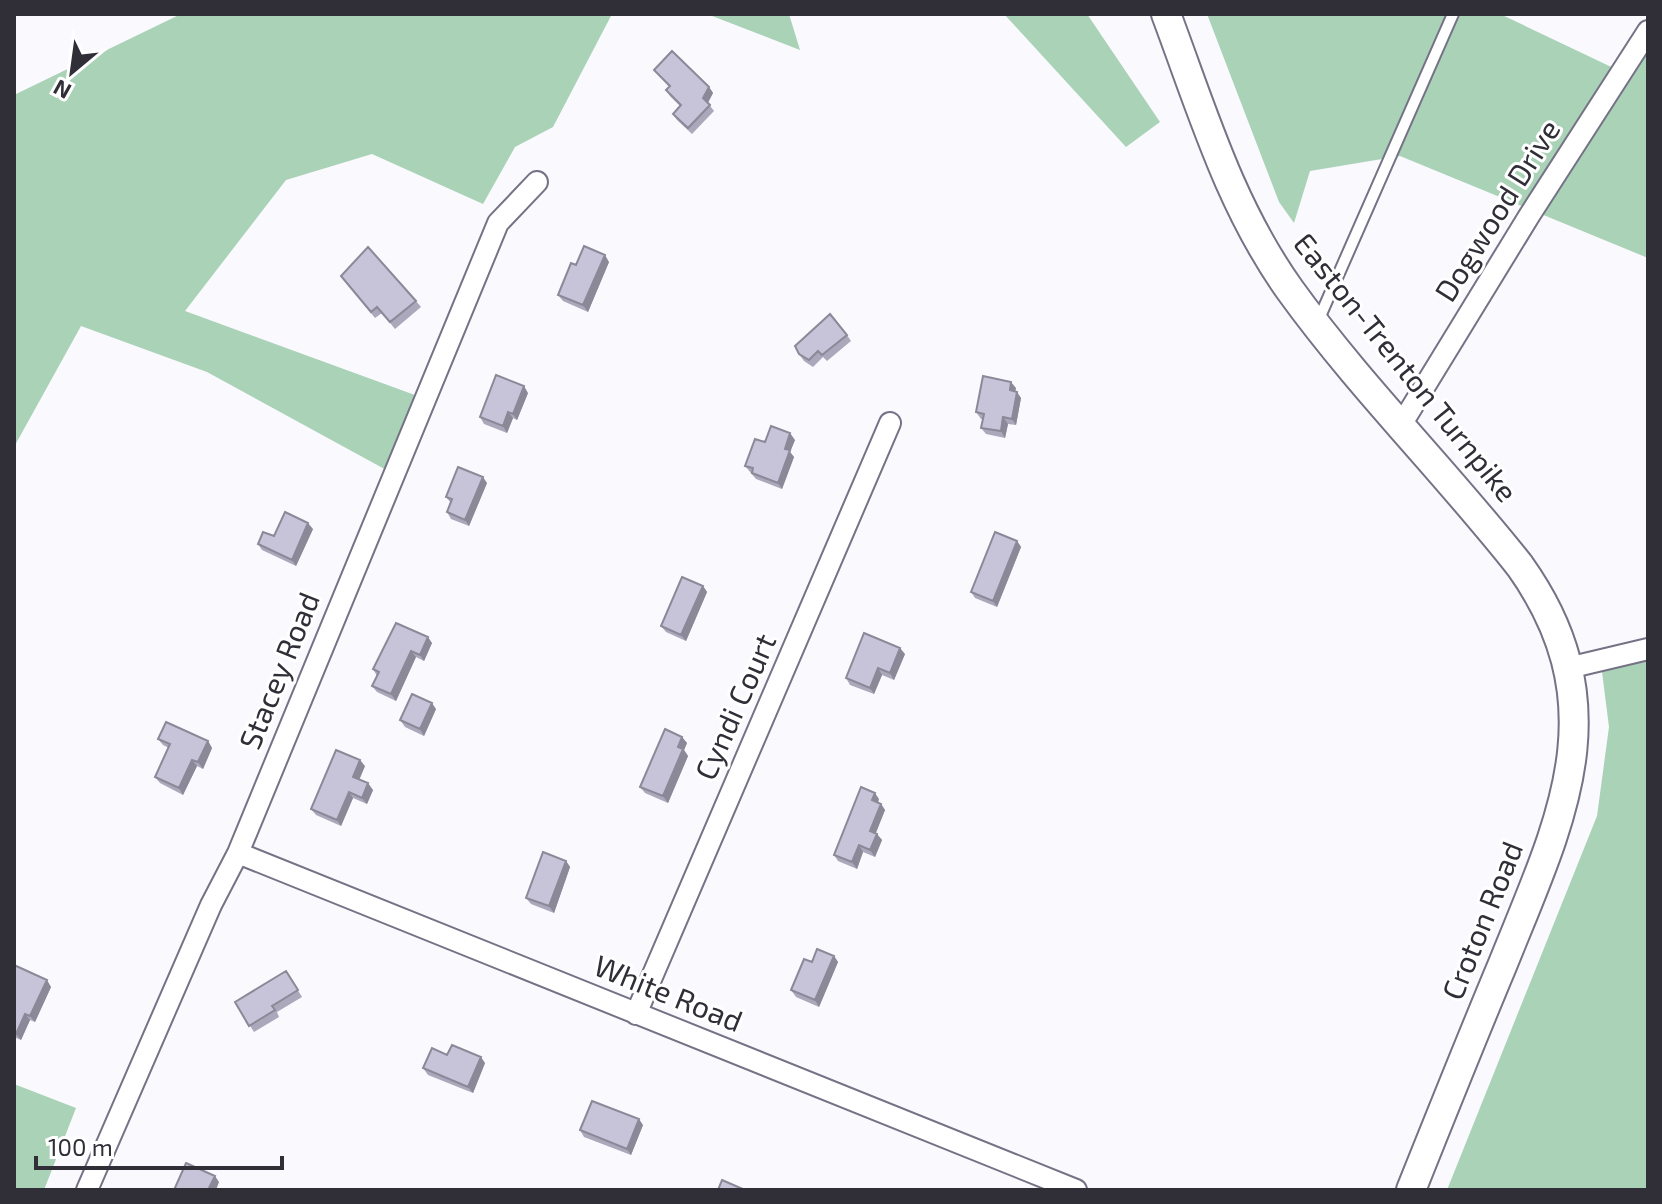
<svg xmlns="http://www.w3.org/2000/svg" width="1662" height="1204" font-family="'Exo 2',sans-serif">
<rect width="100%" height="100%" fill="#faf9fe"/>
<path fill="#a9d2b7" d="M181 14H612L553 127 515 147 483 204 372 154 286 180 185 311 434 402 401 478 207 372 81 326 14 447V95Z
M707 14H789L800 50Z
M1004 14H1087L1160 122 1126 147Z
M1207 14H1500L1624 73 1648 34V258L1400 156 1310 171 1294 223 1279 202Z
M1648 647V1190H1447L1597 816 1609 727 1600 656Z
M14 1084 76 1108 44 1190H14Z"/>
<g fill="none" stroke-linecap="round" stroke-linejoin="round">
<defs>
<path id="service" d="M1318 321 1453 14"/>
<path id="minor" d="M1401 425 1529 216 1648 31
M1568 668 1648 649
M238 853 1076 1190
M636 1014 890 423
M87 1190 211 905 238 853 498 223 537 182"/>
<path id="secondary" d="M1166 14C1202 110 1230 206 1290 290 1360 387 1446 472 1520 566 1621 708 1559 824 1502 966 1471 1040 1441 1115 1411 1190"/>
</defs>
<use href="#service" stroke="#757286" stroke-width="14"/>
<use href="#minor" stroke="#757286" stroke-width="24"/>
<use href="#secondary" stroke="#757286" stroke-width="32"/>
<use href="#service" stroke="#fff" stroke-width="10"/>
<use href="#minor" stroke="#fff" stroke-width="20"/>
<use href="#secondary" stroke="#fff" stroke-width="28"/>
</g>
<path fill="#aba8bb" d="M654 70 709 87 713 93 708 103 714 111 692 134 677 120 673 114 680 106 670 96 666 90 669 87Z
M609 262 588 312 563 301 558 295 576 265Z
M341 276 416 301 421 307 395 329 382 313 375 318Z
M847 335 851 341 827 361 823 357 813 367 804 361 799 354Z
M1016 388 1015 391 1021 398 1016 425 1008 424 1005 438 986 434 981 428 983 419H981L976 412Z
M528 393 517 420 513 418 507 433 484 424 480 417Z
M795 440 790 452 794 457 782 489 756 479 745 466 765 442Z
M487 483 469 526 451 519 447 512 451 503 446 497Z
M313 529 296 566 262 550 258 544 274 536Z
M1017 541 1021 547 997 607 975 598 971 592Z
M703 586 707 592 686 641 666 632 661 626Z
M396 623 432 643 424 661 416 657 396 701 377 692 372 686 377 676 373 669Z
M905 654 894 680 882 675 874 694 850 685 846 678Z
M436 709 424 736 405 727 400 720Z
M682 737 687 743 684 750 688 756 668 803 645 793 640 787Z
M158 739 208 741 212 748 203 769 197 766 183 795 160 783 155 777 169 748 163 745Z
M365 766 359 779 373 790 367 804 353 798 341 826 316 815 311 809Z
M879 799 878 803 881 804 885 810 876 833 882 840 875 857 863 852 857 869 838 861 834 855Z
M566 861 570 867 554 913 531 904 526 898Z
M834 956 838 962 819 1007 796 997 791 990 812 962Z
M14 965 51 987 35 1022 30 1020 21 1040 14 1037Z
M286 971 302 997 277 1012 279 1017 254 1032 235 1002Z
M447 1055 485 1063 473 1093 428 1075 423 1068Z
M643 1125 631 1155 584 1137 580 1130Z"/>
<path fill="#8b8898" d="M709 87 713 93 707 104 703 98Z
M605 255 609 262 588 312 583 305Z
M1011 382 1016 388 1014 397 1010 390Z
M524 386 528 393 517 420 513 414Z
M1017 392 1021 398 1016 425 1012 419Z
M508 412 513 418 507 433 503 426Z
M1003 417 1008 424 1005 438 1001 431Z
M790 433 795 440 790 452 794 457 782 489 778 483 785 449Z
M483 477 487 483 469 526 465 520Z
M308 523 313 529 296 566 292 560Z
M1017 541 1021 547 997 607 993 601Z
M703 586 707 592 686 641 681 635Z
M428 637 432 643 424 661 420 655Z
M900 648 905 654 894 680 890 673Z
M411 651 416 657 396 701 391 694Z
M878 668 882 675 874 694 870 688Z
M432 703 436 709 424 736 420 729Z
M682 737 687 743 684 750 688 756 668 803 663 796Z
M208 741 212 748 203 769 198 762Z
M192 760 197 766 183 795 179 788Z
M360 760 365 766 358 783 353 777Z
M368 783 373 790 367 804 362 798Z
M349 792 353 798 341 826 337 820Z
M875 793 879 799 876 807 872 800Z
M881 804 885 810 874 837 870 831Z
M877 834 882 840 875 857 870 850Z
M859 845 863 852 857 869 852 862Z
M566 861 570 867 554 913 549 906Z
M834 956 838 962 819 1007 815 1000Z
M47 980 51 987 35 1022 30 1016Z
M25 1014 30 1020 21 1040 16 1034Z
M481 1057 485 1063 473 1093 468 1087Z
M639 1119 643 1125 631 1155 627 1149Z
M215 1176 219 1182 216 1190H208Z"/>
<path fill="#c7c3d9" stroke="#8b8898" stroke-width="2" d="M672 51 709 87 703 98 710 105 688 128 673 114 681 105 666 90 670 86 654 70Z
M584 246 605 255 583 305 558 295 571 263 576 265Z
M368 247 416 301 390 322 377 307 371 312 341 276Z
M830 314 847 335 822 355 818 351 809 360 799 354 795 346Z
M496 375 524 386 513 414 508 412 503 426 480 417Z
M983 376 1011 382 1010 390 1017 392 1012 419 1003 417 1001 431 981 428 984 414 976 412Z
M771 426 790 433 785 449 790 450 778 483 752 473 753 468 745 466 755 439 765 442Z
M458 467 483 477 465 520 447 512 452 499 446 497Z
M285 512 308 523 292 560 258 544 263 532 274 536Z
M995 532 1017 541 993 601 971 592Z
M682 577 703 586 681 635 661 626Z
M396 623 428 637 420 655 411 651 391 694 372 686 379 672 373 669Z
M864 633 900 648 890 673 878 668 870 688 846 678Z
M412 694 432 703 420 729 400 720Z
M166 722 208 741 198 762 192 760 179 788 155 777 170 744 158 739Z
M665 729 682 737 678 747 683 749 663 796 640 787Z
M336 750 360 760 353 777 368 783 362 798 349 792 337 820 311 809Z
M861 787 875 793 872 800 881 804 870 831 877 834 870 850 859 845 852 862 834 855Z
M543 852 566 861 549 906 526 898Z
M817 949 834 956 815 1000 791 990 804 959 812 962Z
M14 965 47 980 30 1016 25 1014 16 1034 14 1033Z
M286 971 298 990 272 1006 275 1010 249 1026 235 1002Z
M452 1045 481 1057 468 1087 423 1068 432 1048 447 1055Z
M592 1101 639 1119 627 1149 580 1130Z
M186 1163 215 1176 208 1190H174Z
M722 1180 745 1190H718Z"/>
<g text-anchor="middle" stroke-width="6" stroke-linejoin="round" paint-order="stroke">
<g font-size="30" fill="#302e37" stroke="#fff">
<text transform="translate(1498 211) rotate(-58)" y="10">Dogwood Drive</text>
<text transform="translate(1405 368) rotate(51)" y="10">Easton-Trenton Turnpike</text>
<text transform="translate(280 671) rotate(-68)" y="10">Stacey Road</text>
<text transform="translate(736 707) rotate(-66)" y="10">Cyndi Court</text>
<text transform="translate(1483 921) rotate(-68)" y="10">Croton Road</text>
<text transform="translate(668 994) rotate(22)" y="10">White Road</text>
</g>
</g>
<rect width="1662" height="1204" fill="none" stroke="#302e37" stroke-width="32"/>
<g transform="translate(72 72) rotate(209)" stroke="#ffffff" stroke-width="6" paint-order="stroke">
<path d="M0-6L14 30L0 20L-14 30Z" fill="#302e37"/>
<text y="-12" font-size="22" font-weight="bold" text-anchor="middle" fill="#302e37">N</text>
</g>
<path d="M36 1156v12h246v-12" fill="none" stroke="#302e37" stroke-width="4"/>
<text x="48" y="1156" font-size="24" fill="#302e37" stroke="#ffffff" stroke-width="6" paint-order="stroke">100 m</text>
</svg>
